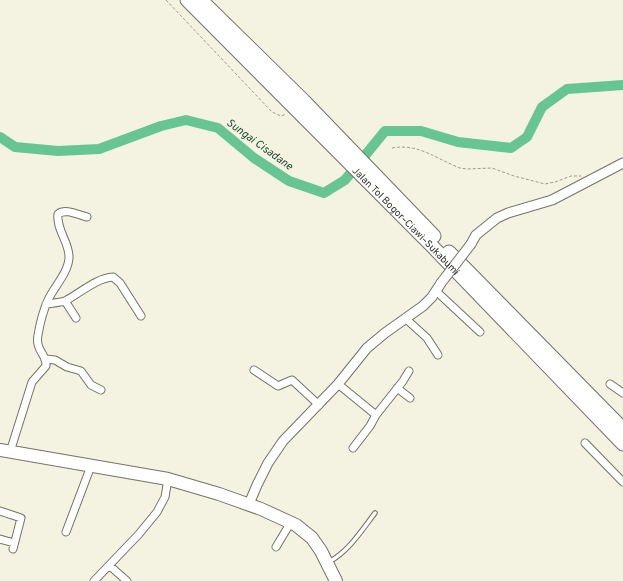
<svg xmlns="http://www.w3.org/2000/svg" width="623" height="581" font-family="Overpass,sans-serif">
<rect width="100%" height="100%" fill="#f4f2e1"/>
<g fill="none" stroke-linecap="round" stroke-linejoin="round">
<path stroke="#67c593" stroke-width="10" d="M0 137 15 147 58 151 99 149 161 126 186 120 218 128 254 158 289 181 324 193 345 180 385 131H421L458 142 511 148 527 137 542 107 567 89 623 85"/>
<defs>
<path id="service" d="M329 562C349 551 362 530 375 513"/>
<path id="minor" d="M436 291 480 332
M65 301 76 318
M46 304C52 303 59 303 65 301 79 294 96 278 113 277L120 283 141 316
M405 318 427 338 438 355
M45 359 55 360 67 367 81 371 91 385 101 390
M254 370 278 386 292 380 319 405
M338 384 376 415 370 426 353 448
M610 384 623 393
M397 388 410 398
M376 415 403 381 409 371
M585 443 623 482
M10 452 32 382 46 366C47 354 35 351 38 335 40 323 43 311 48 300 54 287 68 273 69 258 70 243 56 230 58 214 66 208 78 215 87 217
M0 511 21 518 13 549
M66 532 91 466
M0 539 14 543
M276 547 291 522
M110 566 127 581
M94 581 139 534 157 512 165 497 168 479"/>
<path id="tertiary" d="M471 244 476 235 497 218 508 213 552 200 623 163
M249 504 257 485 268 463 283 441 338 384 367 348 385 333 423 306 432 297 441 283"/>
<path id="trunk" d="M0 450 168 479 219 494 261 509 296 525 312 538 321 551 336 581"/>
<g id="motorway">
<path id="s1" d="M187 0 432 246 623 444"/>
<path d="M201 0 304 101 434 236"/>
<path d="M449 252 623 429"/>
</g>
</defs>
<use href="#service" stroke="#747364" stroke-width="5.5"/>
<use href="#minor" stroke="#747364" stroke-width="9"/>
<use href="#tertiary" stroke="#747364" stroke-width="11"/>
<use href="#trunk" stroke="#747364" stroke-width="14"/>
<use href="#motorway" stroke="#747364" stroke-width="15"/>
<path stroke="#9d9b8f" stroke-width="1" stroke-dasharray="3 2" stroke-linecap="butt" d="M166 0 272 112 281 116 286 114
M392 148C419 143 436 159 460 168L467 169 492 168 514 176 545 184 555 182 571 176H581"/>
<use href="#service" stroke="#fff" stroke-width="3.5"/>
<use href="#minor" stroke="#fff" stroke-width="7"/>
<use href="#tertiary" stroke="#fff" stroke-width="9"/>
<use href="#trunk" stroke="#fff" stroke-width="12"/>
<use href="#motorway" stroke="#fff" stroke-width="13"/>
<defs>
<path id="tertiary-bridge" d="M441 283 471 244"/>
</defs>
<use href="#tertiary-bridge" stroke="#747364" stroke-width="11" stroke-linecap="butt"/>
<use href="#tertiary-bridge" stroke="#fff" stroke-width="9"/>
</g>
<g text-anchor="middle" stroke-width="3" stroke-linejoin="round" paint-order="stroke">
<g font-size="10" fill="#34342d" stroke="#f4f2e1">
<text dy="4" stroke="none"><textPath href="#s1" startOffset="311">Jalan Tol Bogor–Ciawi–Sukabumi</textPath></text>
</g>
<g font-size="11" font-style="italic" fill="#1a422e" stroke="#f4f2e1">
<text transform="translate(260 144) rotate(36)" y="4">Sungai Cisadane</text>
</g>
</g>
</svg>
